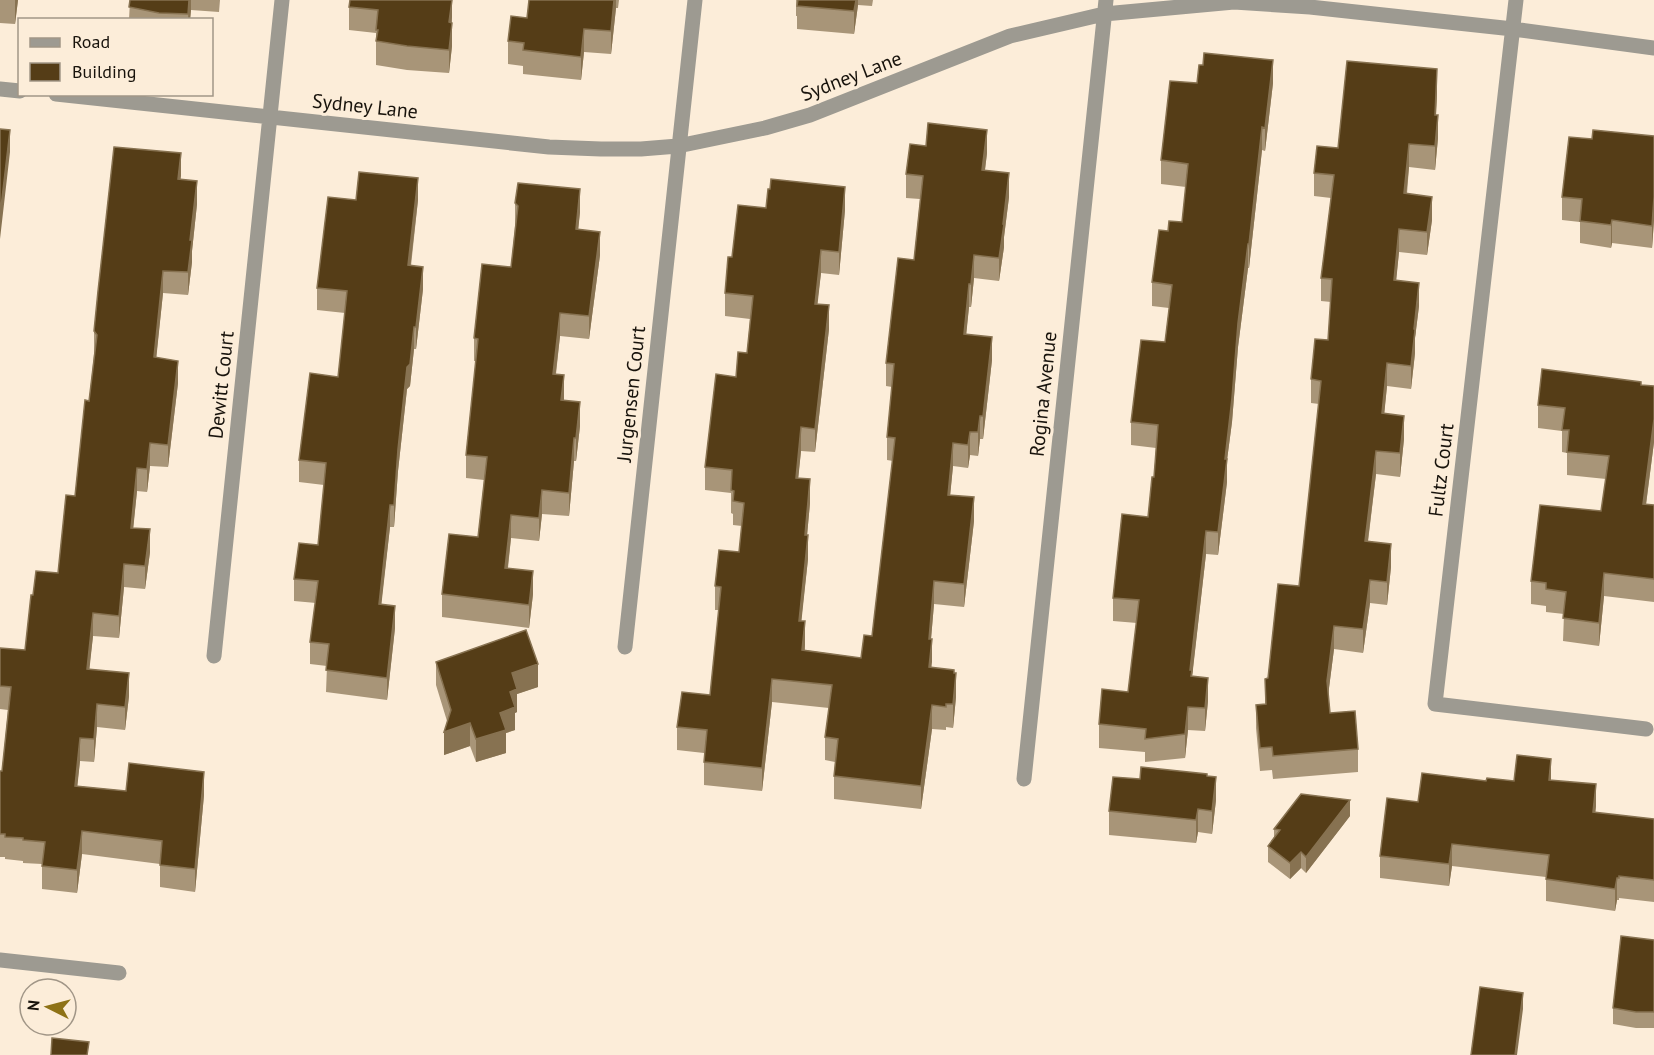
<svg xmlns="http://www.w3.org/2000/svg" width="1654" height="1055" font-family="'PT Sans',sans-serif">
<rect width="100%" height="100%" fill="#fcedd9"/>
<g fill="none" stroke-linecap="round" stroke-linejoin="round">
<path stroke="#9d9a91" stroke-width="15" d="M1516 0 1435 704 1646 729
M0 89 20 91
M56 94 549 147 601 149H641L678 146 765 128 810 115 1010 36 1104 14 1234 2 1310 7 1513 29 1654 48
M625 647 695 0
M214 656 282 0
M1024 779 1106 0
M0 960 119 973"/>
</g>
<path fill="#a89578" d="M0 0H18L15 24 0 23Z
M130 0H220L219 12 191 10 190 20H129Z
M452 0V46L449 73 407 70 376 65V33L349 30V7Z
M529 0H619L618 8H616L611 54 584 52 581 80 523 74V66L508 64V41L527 18Z
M796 0H873L872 6 858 5 854 34 797 29V16H796Z
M1197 83H1273L1265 151 1262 150 1249 268H1248L1238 347 1232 422 1227 460V482L1218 555 1206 554 1192 676 1208 701 1205 731 1188 730 1185 758 1145 762V752L1099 748V724L1128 692 1137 623 1113 621V598L1148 517 1154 477 1156 448 1131 445V422L1165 342 1169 308 1152 306V282L1168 231 1182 222 1186 187 1161 184V160Z
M1437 92 1436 115 1438 138 1435 170 1409 167 1407 194 1432 220 1427 255 1399 252 1396 280 1419 306 1415 338V353L1411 389 1387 386 1384 414 1404 439 1400 477 1376 474 1368 542 1391 567 1387 605 1370 603 1363 653 1334 649 1328 695 1330 713 1358 749V772L1273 779 1272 770 1260 771 1256 728V705L1265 704V679L1268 678 1299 586 1319 404 1311 403V379L1328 340 1331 302 1321 301V278L1331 198 1314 196V173L1338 148Z
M1654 136V220L1652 248 1612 243 1611 248 1580 243V222L1562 220V197L1592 139Z
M987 153 985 170 1009 197 1004 237V247L999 281 974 278 971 307H969L966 334 992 360 983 439H980L978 456 970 455 968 468 953 466 950 495 974 521 964 607 934 604 931 639V667L954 673 956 697 953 728 946 727V730L932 729 921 809 834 799V776L835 762 825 760V737L829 708 772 702 762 791 704 785V753L677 750V727L710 695 719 610H715V586L739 552 742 526 733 525V514L731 513V493L705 490V467L736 377 747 353 750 319 725 316V293L732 257 766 208 770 189 845 210 839 275 821 273 817 304 829 329 815 452 801 451 798 478 810 503 807 535 808 559 801 621 805 645V650L861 658 872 636 893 461 887 460V437L892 387 886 386V363L914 260 920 199 906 198V174Z
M181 179 197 204 192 251V262L188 295 163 293 156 358 178 383 168 467 150 466 147 492 137 491 133 528 150 552 145 589 124 587 119 638 93 636 89 669 129 696 125 730 97 727 94 762 80 761 77 786 126 791 204 795 195 892 160 887V864L82 854 77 893 42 889V864L23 863V861L5 859V857H0V771H2L8 710 0 709V648L25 650 33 595 58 573 75 496 89 401 94 354V331Z
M356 200H418L411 266 423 289 416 349H414L410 386 407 389 398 471 394 527H390L381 604 395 628 387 700 326 692 327 666 310 664V642L316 603 294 601V579L318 545 324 485 299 482V460L338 377 345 313 317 310V288Z
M515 203 580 212 578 229 600 255 589 339 560 336 556 374 564 401 580 426 576 461H574L569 516 542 514 539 541 511 538 508 568 533 594 529 628 442 617V594L478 537 484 480 466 478V455L476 361H474V338L511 267 515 226Z
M1641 385 1654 386V442L1646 505H1654V602L1604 596 1599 646 1563 641 1564 614 1546 612V606L1531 604V581L1601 511 1606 479 1567 475V453L1562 452V431L1538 428V405Z
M436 662 538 687 517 694V712L515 713V730L506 733V753L476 762 470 746 444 755 447 721 436 685Z
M1551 780 1596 806 1595 813 1654 819V902L1619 898V900H1617L1615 911 1546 901V877L1452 866 1449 886 1380 878V856L1418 802 1486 781Z
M1216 800 1212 834 1198 832 1196 843 1109 835V811Z
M1350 816 1306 873 1301 868 1290 879 1268 862V846L1274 837V829Z
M1654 940V1028H1636L1613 1024V1008Z"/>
<path fill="#877251" d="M15 0H18L15 24Z
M189 0H191V10L190 20H188Z
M452 0V17L449 45V22Z
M614 0H616V8L611 54V31Z
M856 0H858V5L854 34V11Z
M452 23V46L449 73V50Z
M584 29V52L581 80V57Z
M1273 60V83L1265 151V128Z
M1437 69V92L1435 138V115Z
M1438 115V138L1435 170V146Z
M1262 127V150L1249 268V244Z
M10 130V152L0 239V216Z
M987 130V153L982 193V170Z
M1409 144V167L1404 217V193Z
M181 153V176L178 202V179Z
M1009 173V197L1004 237V247L999 281V258Z
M418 178V200L408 287V265Z
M197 181V204L192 251V262L188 295V272L190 240Z
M845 187V210L839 275V252Z
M580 189V212L576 252V229Z
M1432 197V220L1427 255V232Z
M1654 197V220L1652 248V226Z
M1612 220V243L1611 248V225Z
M1399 229V252L1394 303V280Z
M600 232V255L589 339V316Z
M1248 244V268L1238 347 1232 422 1227 460V482L1218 555V532L1225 459 1238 323Z
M821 250V273L815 327V304Z
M974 255V278L971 307V284Z
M423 267V289L416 349V327Z
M163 271V293L154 380V357Z
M1419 283V306L1415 338V353L1411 389V366Z
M969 284V307L964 357V334Z
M829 305V329L815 452V429Z
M560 313V336L553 397V374Z
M414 327V349L410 386 407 389 398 471 394 527V505L398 449 407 367Z
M992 337V360L983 439V416Z
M178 361V383L168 467V445Z
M1387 363V386L1382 437V413Z
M564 375V399L561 424V400Z
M580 402V426L576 461V438Z
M980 416V439L978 456V432Z
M1404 416V439L1400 477V453Z
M1654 419V442L1643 527V504Z
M801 427V451L796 501V478Z
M970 432V455L968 468V445Z
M574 438V461L569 516V493Z
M150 443V466L147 492V469Z
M953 443V466L948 518V495Z
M1376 451V474L1365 564V541Z
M137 468V491L131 551V528Z
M810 479V503L805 558V535Z
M542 490V514L539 541V518Z
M974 497V521L964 607V584Z
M390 505V527L379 626V604Z
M511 515V538L505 591V568Z
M150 529V552L145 589V566Z
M1206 531V554L1192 678 1190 670Z
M808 535V559L799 644V621Z
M1391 544V567L1387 605V582Z
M124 564V587L119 638V616Z
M533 571V594L529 628V605Z
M1604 573V596L1599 646V623Z
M1370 580V603L1363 653V629Z
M934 581V604L929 662V639Z
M395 606V628L387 700V678Z
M93 613V636L87 692V669Z
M805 621V645L802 673V650Z
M1334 626V649L1327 704V681Z
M932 639V662L929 690V667Z
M538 664V687L517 694V712L515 713V730L506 733V753L476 762V739L500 713 510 692 512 673Z
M129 673V696L125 730V707Z
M956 673V697L953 728V704Z
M1208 678V701L1205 731V708Z
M772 679V702L762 791V768Z
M97 704V727L94 762V739Z
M932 705V729L921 809V786Z
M1188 707V730L1185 758V734Z
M470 723V746L444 755V732Z
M80 738V761L75 809V786Z
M1551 759V781L1549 780Z
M204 772V795L195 892V869Z
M1216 777V800L1212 834V811Z
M1596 784V806L1593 834V812Z
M1350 800V816L1306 873V857Z
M1198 809V832L1196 843V820Z
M82 831V854L77 893V870Z
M1452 844V866L1449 886V864Z
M1301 852V868L1290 879V863Z
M1617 878V900L1615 911V889Z
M1523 993V1009L1517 1055H1515Z"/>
<path fill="#553d17" stroke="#877251" stroke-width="1.5" d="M130 0H189L188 14 159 13 129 7Z
M350 0H452L449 22 452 23 449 50 407 46 376 41 378 30H376L378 10 349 7Z
M529 0H614L611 31 584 29 581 57 523 50 524 43 508 41 511 16 527 18Z
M798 0H856L854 11 797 6Z
M1204 53 1273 60 1265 128 1262 127 1249 244H1248L1238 323 1232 398 1225 459H1227L1218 532 1206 531 1190 670H1192L1191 676 1208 678 1205 708 1188 707 1185 734 1145 739 1146 729 1099 724 1102 689 1128 692 1139 600 1113 598 1122 514 1148 517 1152 477H1154L1158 425 1131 422 1141 340 1165 342 1172 285 1152 282 1159 230 1168 231 1169 221 1182 222 1188 164 1161 160 1170 81 1197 83 1199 65H1203Z
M1347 61 1437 69 1435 115H1438L1435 146 1409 144 1404 193 1432 197 1427 232 1399 229 1394 280 1419 283 1414 329 1415 330 1411 366 1387 363 1382 413 1404 416 1400 453 1376 451 1365 541 1391 544 1387 582 1370 580 1363 629 1334 626 1327 681 1330 713 1355 711 1358 749 1273 756 1272 747 1260 748 1256 705 1266 704 1265 679 1268 678 1278 584 1299 586 1321 381 1311 379 1315 339 1328 340 1332 279 1321 278 1334 175 1314 173 1317 146 1338 148Z
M928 123 987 130 982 170 1009 173 1003 224H1004L999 258 974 255 971 284H969L964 334 992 337 983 416H980L978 432H970L968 445 953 443 948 495 974 497 964 584 934 581 929 639H932L929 667 954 670V673H956L953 704H946V707L932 705 921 786 834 776 838 739 825 737 832 685 772 679 762 768 704 762 707 730 677 727 682 692 710 695 721 587 715 586 719 550 739 552 744 503 733 501 734 491 731 490 732 470 705 467 716 374 736 377 738 352 747 353 753 296 725 293 728 257H732L738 205 766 208 768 189H770L771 179 845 187 839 252 821 250 815 304 829 305 815 429 801 427 796 478 810 479 805 535H808L799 621H805L802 650 861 658 864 635 872 636 895 438 887 437 894 364 886 363 898 258 914 260 923 176 906 174 910 144 926 146Z
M0 129 10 130 0 216Z
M1593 130 1654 136V197L1652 226 1612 220 1611 225 1580 221 1582 199 1562 197 1569 137 1592 139Z
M114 147 181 153 178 179 197 181 190 240H192L188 272 163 271 154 357 178 361 168 445 150 443 147 469 137 468 131 528 150 529 145 566 124 564 119 616 93 613 87 669 129 673 125 707 97 704 94 739 80 738 75 786 126 791 129 763 204 772 195 869 160 865 162 841 82 831 77 870 42 866 45 842 23 840V838L5 837V834H0V771H2L11 687 0 686V648L25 650 31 595H33L36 571 58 573 66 495 75 496 85 400 89 401 97 335 94 331 98 291Z
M359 172 418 178 408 265 423 267 416 327H414L410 364 407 367 398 449 394 505H390L379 604 395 606 387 678 326 670 329 644 310 642 318 581 294 579 299 543 318 545 326 463 299 460 310 373 338 377 344 320 347 291 317 288 328 197 356 200Z
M518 183 580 189 576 229 600 232 589 316 560 313 553 374 564 375 561 400 580 402 576 438H574L569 493 542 490 539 518 511 515 505 568 533 571 529 605 442 594 449 534 478 537 487 457 466 455 478 339 474 338 482 264 511 267 518 206 515 203Z
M1542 369 1641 382V385L1654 386V419L1643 504 1654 505V579L1604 573 1599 623 1563 618 1566 592 1546 589V583L1531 581 1540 505 1601 511 1609 456 1567 452 1569 430H1562L1565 408 1538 405Z
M526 630 538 664 512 673 517 689 510 692 515 707 500 713 506 730 476 739 470 723 444 732 451 710 436 662Z
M1517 755 1551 759 1549 780 1596 784 1593 812 1654 819V880L1619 876V878H1617L1615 889 1546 879 1549 855 1452 844 1449 864 1380 856 1387 798 1418 802 1422 773 1486 781 1487 778 1514 781Z
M1141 767 1207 774V776L1216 777 1212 811 1198 809 1196 820 1109 811 1113 777 1140 779Z
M1301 794 1350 800 1306 857 1301 852 1290 863 1268 846 1280 830 1274 829Z
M1621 936 1654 940V1012H1636L1613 1008Z
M1480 987 1523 993 1515 1055H1471Z
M52 1038 89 1042 87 1055H51Z"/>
<g text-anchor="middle" stroke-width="6" stroke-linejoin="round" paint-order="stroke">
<g font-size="20" fill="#18130c" stroke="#fcedd9">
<text transform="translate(851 76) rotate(-21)" y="7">Sydney Lane</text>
<text transform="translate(365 106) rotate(6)" y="7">Sydney Lane</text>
<text transform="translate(221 385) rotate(-84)" y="7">Dewitt Court</text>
<text transform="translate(631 394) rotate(-84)" y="7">Jurgensen Court</text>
<text transform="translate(1043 394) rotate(-84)" y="7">Rogina Avenue</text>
<text transform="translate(1441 470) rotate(-83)" y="7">Fultz Court</text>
</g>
</g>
<rect x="18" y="18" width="195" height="78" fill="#fcedd9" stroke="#a19687" stroke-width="1.5"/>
<rect x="30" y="38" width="30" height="9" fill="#9d9a91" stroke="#a19687" stroke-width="1.5"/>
<text x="72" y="48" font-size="18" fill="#18130c">Road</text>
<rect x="30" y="63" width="30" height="18" fill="#553d17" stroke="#a19687" stroke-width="1.5"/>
<text x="72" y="78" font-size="18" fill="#18130c">Building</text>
<g transform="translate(48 1007) rotate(276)"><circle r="28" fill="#fcedd9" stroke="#a19687" stroke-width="1.5"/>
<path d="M0-4.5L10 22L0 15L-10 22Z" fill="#8e7216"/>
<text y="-9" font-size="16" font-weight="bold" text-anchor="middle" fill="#18130c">N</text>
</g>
</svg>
